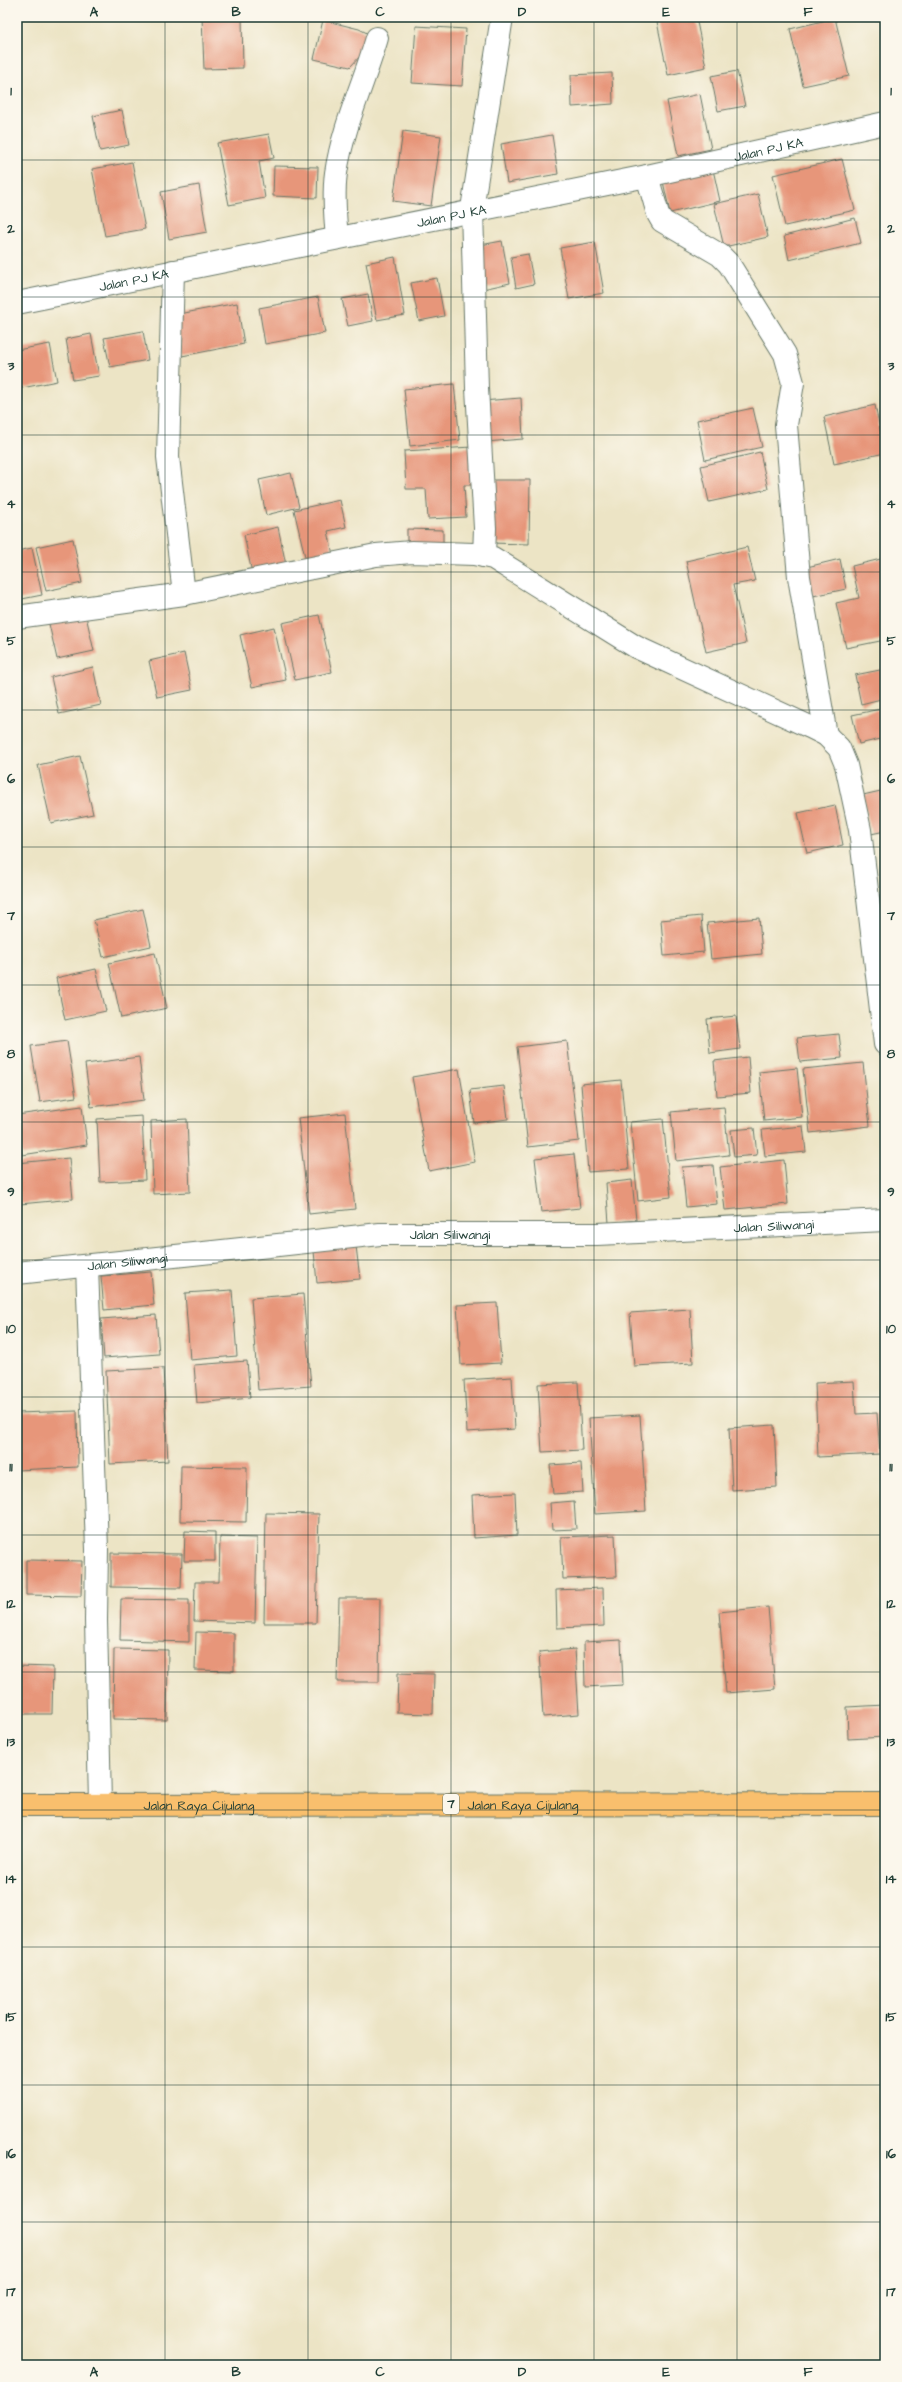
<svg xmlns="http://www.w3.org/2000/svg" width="902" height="2382" font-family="'Architects Daughter',sans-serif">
<rect width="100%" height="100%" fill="#fbf7ec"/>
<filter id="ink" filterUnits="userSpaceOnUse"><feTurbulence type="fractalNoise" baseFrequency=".025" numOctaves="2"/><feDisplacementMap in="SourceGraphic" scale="8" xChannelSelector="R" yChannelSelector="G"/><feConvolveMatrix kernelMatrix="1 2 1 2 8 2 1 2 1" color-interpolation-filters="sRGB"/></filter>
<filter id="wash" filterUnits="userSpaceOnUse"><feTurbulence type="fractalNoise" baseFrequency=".012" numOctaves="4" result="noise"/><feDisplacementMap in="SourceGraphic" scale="16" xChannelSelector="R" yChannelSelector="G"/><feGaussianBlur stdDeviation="0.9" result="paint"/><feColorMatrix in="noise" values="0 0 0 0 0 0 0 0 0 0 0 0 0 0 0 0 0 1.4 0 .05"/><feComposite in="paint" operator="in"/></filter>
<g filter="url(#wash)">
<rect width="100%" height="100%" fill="#ece4c5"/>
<g id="blocks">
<path fill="#e7967a" d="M202 17H242L243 68 204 69Z
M656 17H696L706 67 668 75Z
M835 18 849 76 803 86 790 29Z
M323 20 359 29 377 38 350 67 314 59Z
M416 26 466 29 462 86 412 83Z
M737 71 745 106 718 111 711 76Z
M612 73 613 104 572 107 571 75Z
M700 94 711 149 678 156 667 101Z
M122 110 129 145 100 151 93 116Z
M403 131 441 136 431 206 393 201Z
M269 134 274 158 259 161 265 198 229 205 217 143Z
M552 135 558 174 507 183 501 144Z
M842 159 855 210 785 226 773 175Z
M132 162 145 229 105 236 92 169Z
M712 165 720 201 670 213 662 177Z
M274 166 318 167 317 198 273 196Z
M199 185 207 232 169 239 161 192Z
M758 194 768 237 724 247 714 204Z
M855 218 861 243 789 260 784 236Z
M502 241 510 283 483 289 475 246Z
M595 242 604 293 569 299 560 248Z
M528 254 534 284 516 288 511 257Z
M395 257 405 315 377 320 366 263Z
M437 278 444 316 419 321 411 283Z
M368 294 373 321 348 326 342 299Z
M318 297 325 333 265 344 259 308Z
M237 303 244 344 182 356 174 315Z
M143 331 148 360 110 367 104 338Z
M91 334 99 376 73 380 66 339Z
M50 344 57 381 17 389V350Z
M454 384 460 440 410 446 404 389Z
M521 398 523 439 485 442 482 401Z
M875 405 885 453 834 464 824 417Z
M753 408 762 447 705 460 697 420Z
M472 447 474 485H464L466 517 428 519 426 489H406L404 451Z
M760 452 768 489 709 502 701 466Z
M291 473 299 507 266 515 259 480Z
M489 480H530L529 544 489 543Z
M340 500 346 527 328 531 333 555 306 561 294 510Z
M278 527 286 565 252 573 244 535Z
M407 529 443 530V550H407Z
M73 539 82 583 46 591 36 547Z
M747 547 755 581 733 585 746 643 706 652 686 561Z
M32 548 42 595 17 600V551Z
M885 558V640L846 648 836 603 859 598 852 566Z
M840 559 846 589 813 596 807 567Z
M319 615 332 672 295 680 282 623Z
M86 616 94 651 57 659 49 624Z
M274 627 286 680 252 687 240 635Z
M184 653 192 690 157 697 149 661Z
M93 667 101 705 59 714 51 677Z
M885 669V698L861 704 855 675Z
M885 708V738L859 744 852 715Z
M80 756 93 814 51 823 38 765Z
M885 790V831L871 834 863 795Z
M835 805 843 845 807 853 798 813Z
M143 909 151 946 103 957 94 920Z
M701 916 704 952 664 956 661 920Z
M759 918 762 954 711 959 707 923Z
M155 953 167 1008 121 1018 109 963Z
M96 969 106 1011 65 1020 56 978Z
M736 1016 740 1049 710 1053 707 1019Z
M839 1034 842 1058 800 1062 797 1038Z
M67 1041 76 1097 40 1102 31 1046Z
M567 1041 579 1141 528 1147 517 1047Z
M139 1057 144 1100 91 1107 85 1064Z
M748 1057 751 1093 717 1096 714 1061Z
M863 1063 870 1126 810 1133 803 1069Z
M797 1068 802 1117 764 1121 759 1072Z
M459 1069 475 1162 429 1171 412 1077Z
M621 1080 629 1169 588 1172 581 1084Z
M504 1086 508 1119 474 1123 470 1090Z
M82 1106 87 1145 22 1155 17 1115Z
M724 1107 729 1155 676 1161 671 1112Z
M345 1113 355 1209 309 1214 298 1118Z
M142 1116 145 1180 100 1182 97 1119Z
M187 1119 190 1192 153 1194 151 1121Z
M663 1119 671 1197 638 1201 630 1122Z
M803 1126 806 1152 765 1156 762 1130Z
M754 1128 757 1155 734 1157 731 1130Z
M574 1154 580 1208 541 1212 535 1158Z
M69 1158 73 1199 20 1204 17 1163Z
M784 1160 788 1204 725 1210 720 1167Z
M713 1165 717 1204 686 1207 682 1167Z
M632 1180 636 1220 609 1223 606 1183Z
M356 1246 360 1279 317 1283 314 1251Z
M151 1272 154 1305 104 1310 101 1276Z
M232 1290 237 1356 190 1360 185 1293Z
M303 1294 311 1386 258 1390 251 1298Z
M497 1303 501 1363 461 1365 457 1305Z
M690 1309 693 1363 634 1366 630 1313Z
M156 1315 159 1354 104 1358 101 1319Z
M247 1361 250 1398 197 1403 194 1365Z
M163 1368 168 1461 110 1464 106 1371Z
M512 1377 515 1429 467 1432 464 1380Z
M854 1381 856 1414 877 1413 880 1454 818 1457 815 1383Z
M578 1382 582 1450 542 1452 538 1384Z
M77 1411 78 1467 17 1470V1413Z
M640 1415 646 1511 595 1514 589 1418Z
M774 1425 777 1487 732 1490 729 1428Z
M581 1463 583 1492 553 1494 550 1465Z
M181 1466 247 1467 246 1522 180 1521Z
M515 1493 517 1535 474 1538 472 1495Z
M574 1501 576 1529 552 1530 550 1503Z
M266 1513 319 1514 316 1623H264Z
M185 1531 215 1532V1561H184Z
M615 1535 617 1577 563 1579 561 1537Z
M220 1537 257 1538 255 1623 194 1621 195 1582H219Z
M111 1553 182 1554 181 1588 111 1587Z
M26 1560 82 1561 81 1596 26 1595Z
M603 1588 604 1626 557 1628 556 1590Z
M339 1598H380L379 1682H337Z
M121 1599 189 1600V1642L120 1640Z
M768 1607 775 1689 726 1693 719 1612Z
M196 1632 234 1633V1671L195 1670Z
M621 1640 623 1685 585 1687 584 1642Z
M114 1649 168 1650 167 1720 113 1719Z
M575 1649 579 1714 543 1717 539 1652Z
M17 1666 53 1667 52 1714H17Z
M398 1673 434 1674 433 1714 397 1713Z
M885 1705V1737L848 1739 847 1707Z"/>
</g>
</g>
<g filter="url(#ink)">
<use href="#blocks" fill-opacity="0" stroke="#677767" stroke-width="1"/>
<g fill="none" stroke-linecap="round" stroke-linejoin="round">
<defs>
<g id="minor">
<path d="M647 176 658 214 662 221 720 255 729 264 785 354 793 383 786 425 799 577 826 735"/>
<path d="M337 238C335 217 333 194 336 173 343 126 364 83 377 38"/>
<path d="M173 271 168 457 184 594"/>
<path id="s1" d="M17 303 647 176 885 123"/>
<path d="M484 556 485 528 477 388 472 209 502 17"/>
<path d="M17 617 184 594 376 555 412 552 474 554 493 558 636 647 810 727 826 735 839 748 846 765 860 830 885 1044"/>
<path d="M87 1266 97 1549 96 1620 100 1804"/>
<path id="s2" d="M17 1273 380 1234H597L885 1220"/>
</g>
<g id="trunk">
<path id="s3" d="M17 1805 885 1804"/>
</g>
</defs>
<use href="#minor" stroke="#677767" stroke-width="24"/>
<use href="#trunk" stroke="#677767" stroke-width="24"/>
<use href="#minor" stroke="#fff" stroke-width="22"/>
<use href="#trunk" stroke="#f9bf6d" stroke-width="22"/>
</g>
</g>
<path fill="none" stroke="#1f3d34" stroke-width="1" stroke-opacity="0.55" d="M165 17V2365M308 17V2365M451 17V2365M594 17V2365M737 17V2365M17 160H885M17 297H885M17 435H885M17 572H885M17 710H885M17 847H885M17 985H885M17 1122H885M17 1260H885M17 1397H885M17 1535H885M17 1672H885M17 1810H885M17 1947H885M17 2085H885M17 2222H885"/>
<g text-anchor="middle" stroke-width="3" stroke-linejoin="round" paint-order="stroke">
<rect fill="#fbf7ec" stroke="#61756b" stroke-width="1" x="443" y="1794" width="16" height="20" rx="3"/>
<g font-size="12" font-weight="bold" fill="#1f3d34">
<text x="451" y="1808">7</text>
</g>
<g font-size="13" fill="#1f3d34" stroke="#fbf7ec">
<text dy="5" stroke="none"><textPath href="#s1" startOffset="767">Jalan PJ KA</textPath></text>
<text dy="5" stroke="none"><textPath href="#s1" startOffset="443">Jalan PJ KA</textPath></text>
<text dy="5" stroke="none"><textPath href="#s1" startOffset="119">Jalan PJ KA</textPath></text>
<text dy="5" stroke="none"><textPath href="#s2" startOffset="759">Jalan Siliwangi</textPath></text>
<text dy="5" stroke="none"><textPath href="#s2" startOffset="435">Jalan Siliwangi</textPath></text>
<text dy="5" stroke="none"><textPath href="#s2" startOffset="111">Jalan Siliwangi</textPath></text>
<text dy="5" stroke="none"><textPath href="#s3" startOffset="182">Jalan Raya Cijulang</textPath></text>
<text dy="5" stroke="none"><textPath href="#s3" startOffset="506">Jalan Raya Cijulang</textPath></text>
</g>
</g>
<rect width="902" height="2382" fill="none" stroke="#fbf7ec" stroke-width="44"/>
<rect x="22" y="22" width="858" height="2338" fill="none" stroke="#1f3d34" stroke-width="1.5"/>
<g font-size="13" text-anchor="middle" font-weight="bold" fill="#1f3d34">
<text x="94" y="16">A</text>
<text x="236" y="16">B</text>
<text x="380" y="16">C</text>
<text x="522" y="16">D</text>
<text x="666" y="16">E</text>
<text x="808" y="16">F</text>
<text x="11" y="95">1</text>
<text x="891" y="95">1</text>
<text x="11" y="233">2</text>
<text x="891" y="233">2</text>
<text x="11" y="370">3</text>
<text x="891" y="370">3</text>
<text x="11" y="508">4</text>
<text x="891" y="508">4</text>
<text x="11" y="645">5</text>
<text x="891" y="645">5</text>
<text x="11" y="783">6</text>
<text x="891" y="783">6</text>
<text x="11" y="920">7</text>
<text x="891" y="920">7</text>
<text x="11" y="1058">8</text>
<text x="891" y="1058">8</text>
<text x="11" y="1196">9</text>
<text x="891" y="1196">9</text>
<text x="11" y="1333">10</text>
<text x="891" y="1333">10</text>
<text x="11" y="1471">11</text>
<text x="891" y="1471">11</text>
<text x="11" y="1608">12</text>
<text x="891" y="1608">12</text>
<text x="11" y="1746">13</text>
<text x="891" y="1746">13</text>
<text x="11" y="1883">14</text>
<text x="891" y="1883">14</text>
<text x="11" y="2021">15</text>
<text x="891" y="2021">15</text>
<text x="11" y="2158">16</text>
<text x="891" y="2158">16</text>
<text x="11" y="2296">17</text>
<text x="891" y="2296">17</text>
<text x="94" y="2376">A</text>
<text x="236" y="2376">B</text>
<text x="380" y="2376">C</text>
<text x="522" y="2376">D</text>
<text x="666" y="2376">E</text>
<text x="808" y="2376">F</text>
</g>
</svg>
